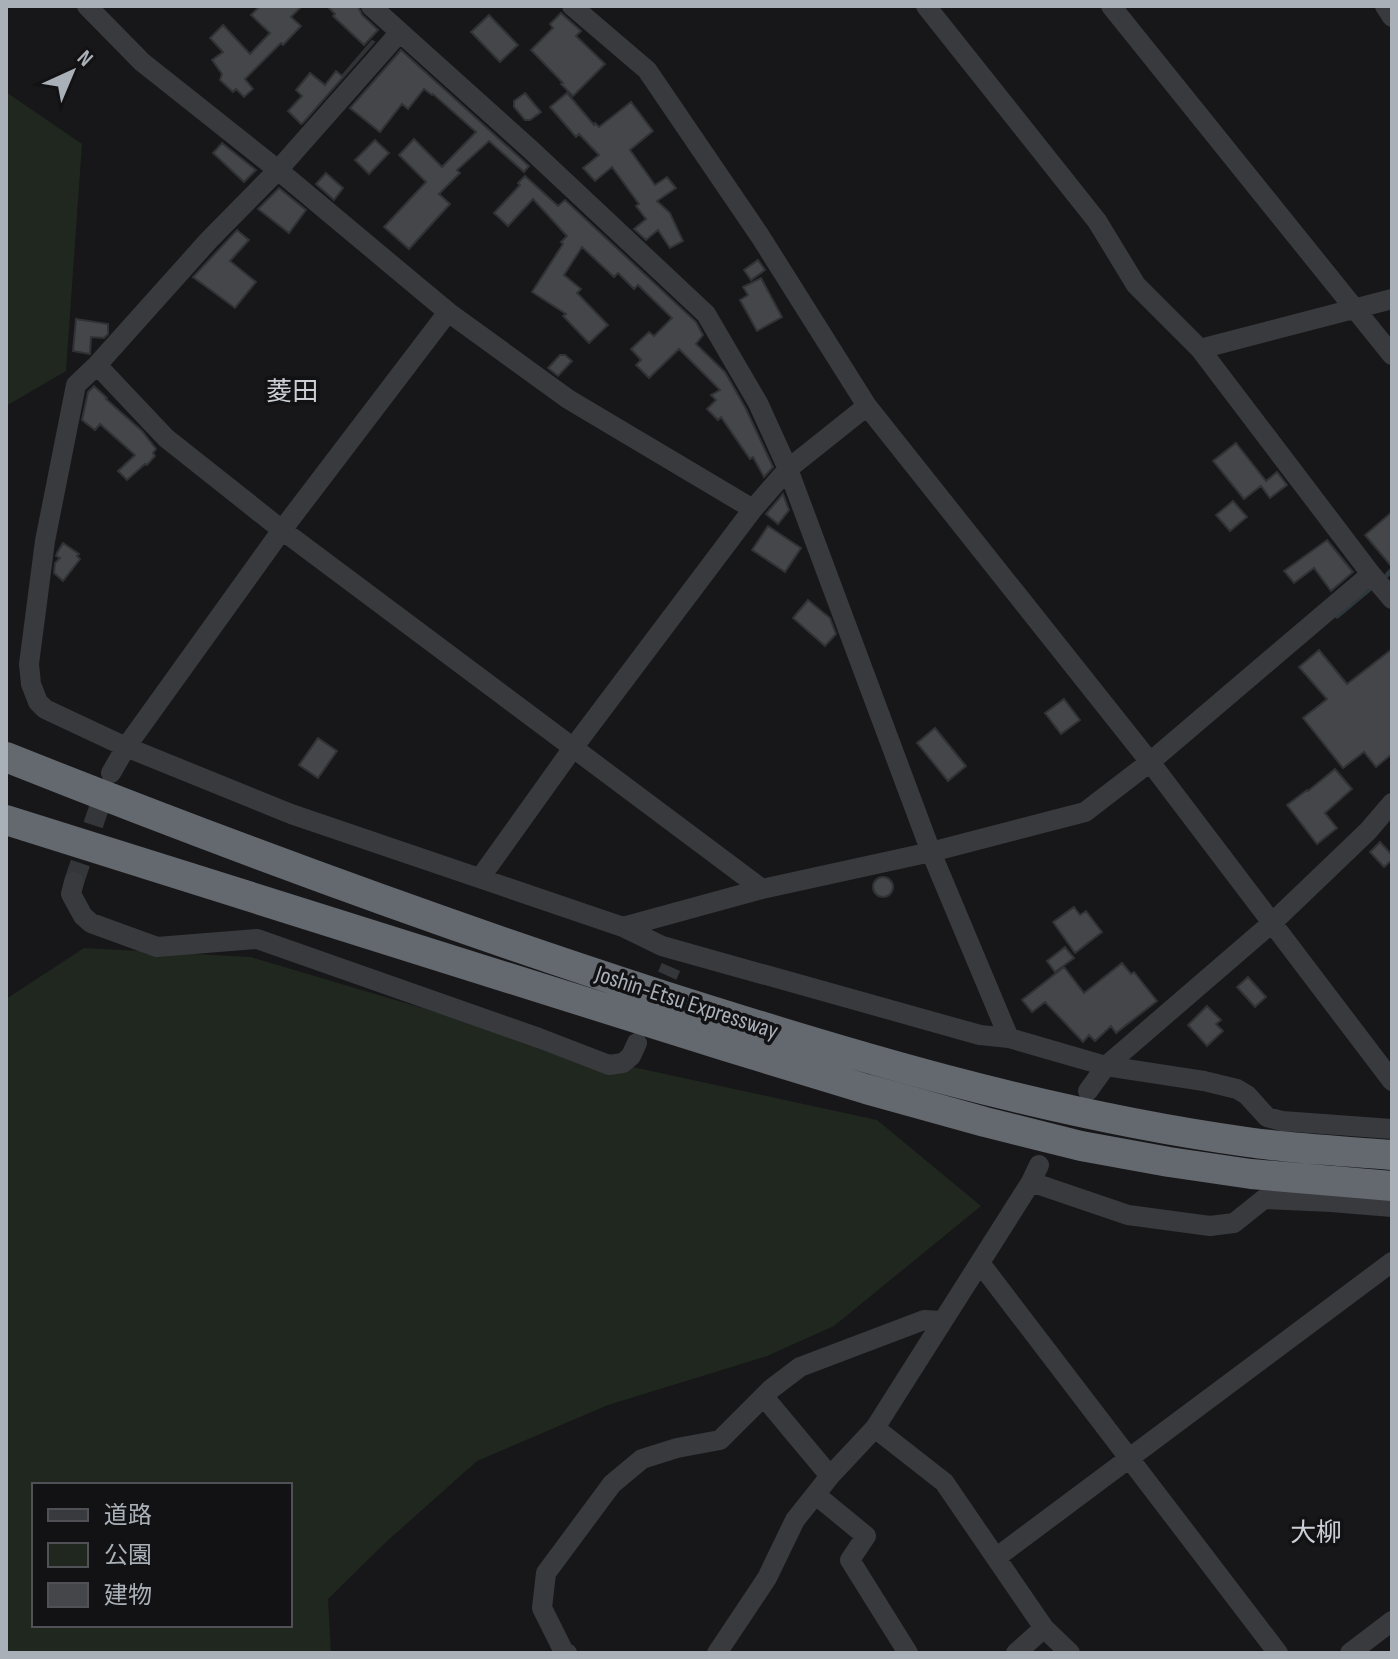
<svg xmlns="http://www.w3.org/2000/svg" width="1398" height="1659" font-family="'Sofia Sans Condensed','Noto Sans JP',sans-serif">
<rect width="100%" height="100%" fill="#171719"/>
<path fill="#1f271f" fill-rule="evenodd" d="M6 92 82 144 66 371 6 406Z
M84 948 251 957 587 1057 877 1120 981 1206 834 1326 767 1356 608 1405 477 1461 385 1543 328 1599 331 1653H6V999ZM34 1485H290V1625H34Z"/>
<g fill="none" stroke-linecap="round" stroke-linejoin="round">
<path stroke="#2d383d" stroke-width="5" d="M1387 575 1392 570
M1337 616 1373 586"/>
</g>
<path fill="#444649" stroke="#313235" stroke-width="2" d="M260 6H302L291 17 301 26 283 45 281 43 245 79 253 89 244 97 236 89 233 92 220 80 222 74 212 60 223 52 210 38 223 25 250 54 270 33 251 15Z
M327 6H358L362 15 378 30 364 45 333 16 335 14Z
M561 13 581 31 576 36 605 64 573 96 561 84 563 83 531 50 553 28 550 24Z
M489 15 518 45 500 62 471 32Z
M372 41 374 42 303 123 301 124 288 111 302 96 296 90 310 73 325 85 336 71 342 76Z
M401 50 529 166 524 172 489 141 457 170 460 173 439 194 450 204 409 249 384 227 426 182 399 155 414 139 442 167 476 132 433 94 432 95 424 89 408 109 402 104 380 132 350 108Z
M525 93 541 112 530 120H525L514 107V101Z
M567 93 594 125 595 123 599 127 631 102 653 131 630 150 655 185 667 177 676 188 657 201 670 213 683 241 670 248 658 230 646 240 634 229 646 219 636 206 639 204 612 167 595 181 583 168 599 155 579 134 576 137 550 107Z
M375 140 389 153 369 174 355 160Z
M222 143 256 170 244 182 213 153Z
M326 173 343 188 334 200 316 184Z
M525 176 558 206 565 200 696 322 703 335 696 344 725 372 746 409 773 467 764 477 753 457 750 459 721 417 718 420 707 409 716 400 711 395 720 390 679 349 649 378 636 365 641 360 631 349 649 332 654 336 672 318 638 285 634 289 618 273 614 277 582 247 564 275 581 289 577 293 608 325 589 343 563 316 566 314 532 292 563 244 561 242 567 236 533 199 508 226 494 213 520 185 518 183Z
M279 188 306 210 289 233 258 209Z
M237 230 249 240 230 261 256 282 235 308 193 277Z
M758 260 765 270 751 280 744 270Z
M761 278 782 317 757 331 740 300 748 295 743 287Z
M76 319 108 324V334L104 338 91 337 90 354 73 351Z
M560 355H565L572 361 558 376 548 368Z
M94 386 107 398 106 399 142 431 156 449 153 453 155 456 147 465 145 464 127 480 118 471 135 455 100 424 95 430 82 420 88 392Z
M1236 443 1266 481 1277 472 1287 485 1270 498 1261 486 1244 499 1213 461Z
M783 494 789 510 778 524 766 514Z
M1233 501 1247 517 1230 531 1216 515Z
M1392 512V567L1365 535Z
M768 526 801 548 785 572 752 550Z
M1327 540 1353 572 1331 591 1314 568 1294 583 1284 571Z
M63 543 79 554 77 556 80 559 63 581 54 573 55 563 60 558 56 556 57 553Z
M808 600 830 618 836 634 825 646 793 618Z
M1392 649V754L1376 767 1364 752 1343 768 1303 718 1327 699 1299 667 1319 650 1347 684Z
M1064 699 1080 720 1061 734 1045 713Z
M935 728 966 766 948 781 917 743Z
M318 738 337 751 318 778 299 765Z
M1335 769 1352 789 1325 813 1337 828 1317 844 1287 805 1307 790 1308 791Z
M1380 842 1392 855V860L1384 867 1370 852Z
M873 887a10 10 0 1 1 20 0a10 10 0 1 1-20 0Z
M1074 907 1080 915 1086 911 1102 932 1075 953 1053 922Z
M1065 947 1074 958 1055 972 1047 961Z
M1122 963 1131 974 1134 972 1157 1001 1116 1033 1111 1026 1095 1041 1089 1035 1083 1042 1045 1002 1032 1012 1022 1000 1064 967 1084 993Z
M1248 977 1266 997 1255 1007 1237 987Z
M1207 1006 1221 1020 1216 1024 1223 1031 1207 1046 1188 1025Z"/>
<g fill="none" stroke-linecap="round" stroke-linejoin="round">
<path stroke="#343639" stroke-width="20" stroke-dasharray="20 10" stroke-linecap="butt" d="M74 882 107 784
M655 1003 671 967"/>
<path stroke="#383a3e" stroke-width="20" d="M87 6 142 62 278 170 448 312 568 399 753 509
M371 6 530 149 706 314 758 403 788 469 931 852 1009 1038
M572 6 647 70 760 236 867 406 1150 762 1392 1081
M926 6 1097 221 1136 285 1200 349 1371 574 1392 599
M1111 6 1392 355
M1385 6 1392 17
M400 32 278 170 209 240 97 365 76 385 45 541 29 664 31 684 38 702 45 709 126 747 291 814 623 927 662 946 980 1035 1009 1038 1106 1066 1204 1081 1237 1089 1247 1095 1267 1117 1282 1121 1392 1129
M1200 349 1392 299
M97 365 166 438 282 530 762 889
M111 773 126 747 282 530 448 312
M480 878 573 748 753 509 788 469 867 406
M74 882 71 894 83 916 91 923 157 947 257 939 539 1038 609 1065 623 1063 631 1056 637 1043
M623 927 762 889 931 852 1085 812 1150 762 1371 574
M1088 1091 1106 1066 1273 922 1368 831 1392 803
M1031 1182 1128 1215 1210 1226 1234 1223 1264 1199 1331 1202 1392 1207
M980 1263 1278 1653
M764 1397 830 1476
M875 1428 944 1482 1044 1628 1070 1653
M816 1495 866 1536 850 1560 908 1653
M997 1557 1392 1262
M567 1653 564 1652 542 1608 546 1573 612 1484 642 1459 677 1448 720 1440 771 1389 800 1367 924 1320 943 1321
M717 1653 767 1578 795 1520 830 1476 875 1428 1031 1182 1039 1165
M1016 1653 1044 1628
M1350 1653 1392 1621"/>
<path stroke="#64696f" stroke-width="30" d="M6 757C220 842 436 922 655 993 849 1055 1045 1114 1247 1142 1295 1149 1344 1151 1392 1155
M6 820 725 1046 866 1089 985 1122 1081 1146 1169 1162 1251 1174 1392 1186"/>
</g>
<g text-anchor="middle" stroke-width="7" stroke-linejoin="round" paint-order="stroke">
<g font-size="24" fill="#aab0b8" stroke="#121214">
<text transform="translate(687 1002) rotate(18)" y="8">Joshin-Etsu Expressway</text>
</g>
<g font-size="26" fill="#cbcfd5" stroke="#121214">
<text x="292" y="400">菱田</text>
<text x="1316" y="1541">大柳</text>
</g>
</g>
<rect width="1398" height="1659" fill="none" stroke="#aab0b8" stroke-width="16"/>
<rect x="32" y="1483" width="260" height="144" fill="#121214" stroke="#4f5156" stroke-width="2"/>
<rect x="48" y="1509" width="40" height="12" fill="#383a3e" stroke="#4f5156" stroke-width="2"/>
<text x="104" y="1523" font-size="24" fill="#aab0b8">道路</text>
<rect x="48" y="1543" width="40" height="24" fill="#1f271f" stroke="#4f5156" stroke-width="2"/>
<text x="104" y="1563" font-size="24" fill="#aab0b8">公園</text>
<rect x="48" y="1583" width="40" height="24" fill="#444649" stroke="#4f5156" stroke-width="2"/>
<text x="104" y="1603" font-size="24" fill="#aab0b8">建物</text>
<g transform="translate(72 72) rotate(44)" stroke="#121214" stroke-width="6" paint-order="stroke">
<path d="M0-6L14 30L0 20L-14 30Z" fill="#aab0b8"/>
<text y="-12" font-size="22" font-weight="bold" text-anchor="middle" fill="#aab0b8">N</text>
</g>
</svg>
